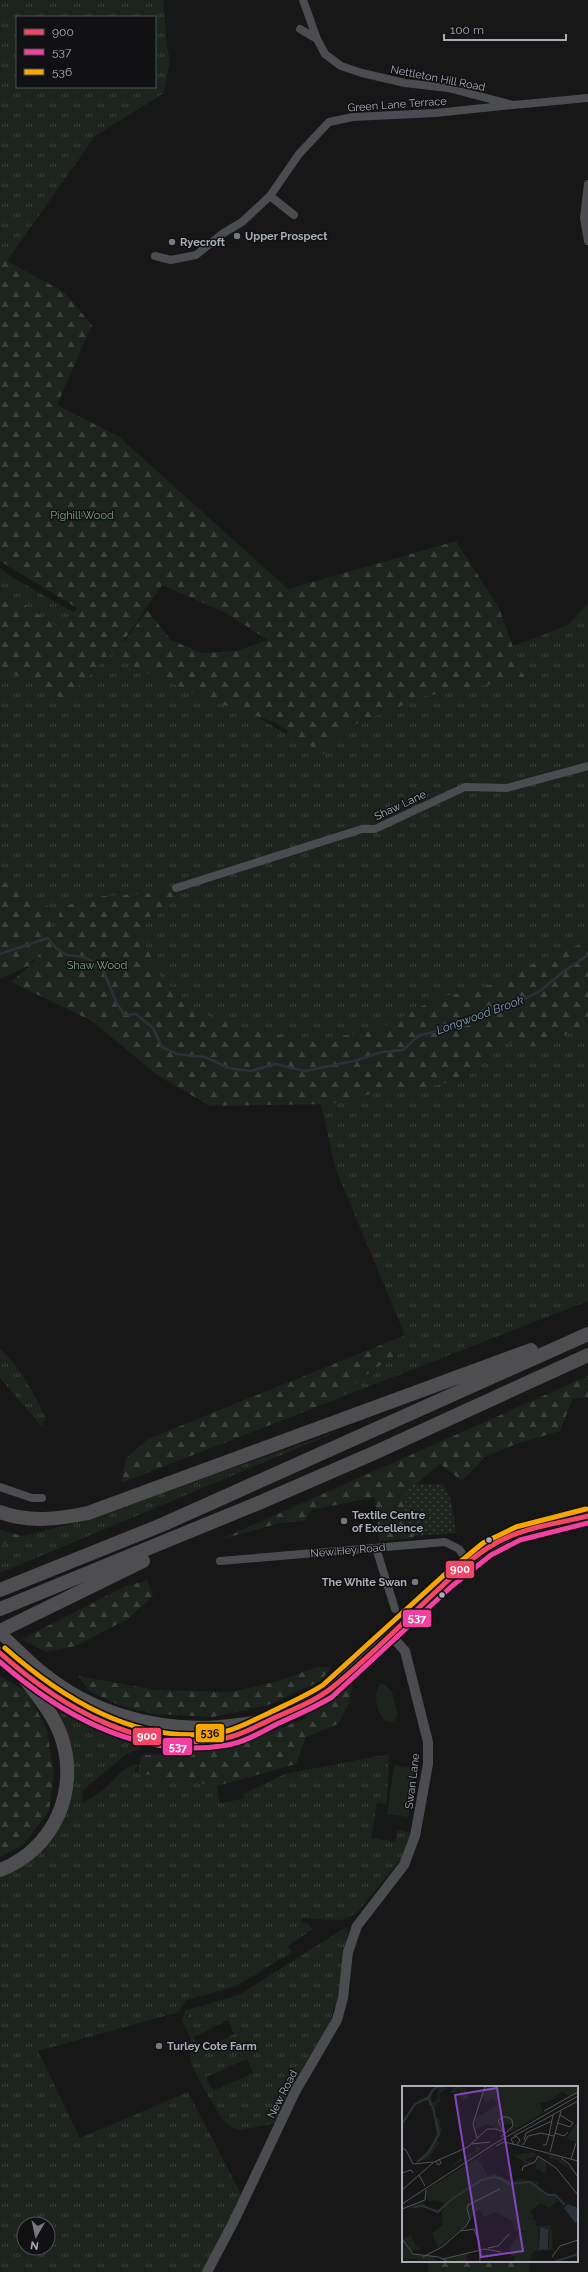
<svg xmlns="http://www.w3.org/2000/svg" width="588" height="2272" font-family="Raleway,sans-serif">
<defs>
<pattern id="grass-tufts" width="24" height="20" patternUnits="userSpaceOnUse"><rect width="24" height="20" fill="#1d241e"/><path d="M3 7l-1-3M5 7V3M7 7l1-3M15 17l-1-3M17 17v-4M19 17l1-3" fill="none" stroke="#3b413d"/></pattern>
<pattern id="forest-firs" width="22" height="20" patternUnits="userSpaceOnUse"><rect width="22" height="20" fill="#1d241e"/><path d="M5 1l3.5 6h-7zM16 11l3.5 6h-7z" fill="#3b413d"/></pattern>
<pattern id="park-dots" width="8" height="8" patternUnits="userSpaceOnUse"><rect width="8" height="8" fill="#1d241e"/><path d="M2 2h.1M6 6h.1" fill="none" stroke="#3b413d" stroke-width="1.8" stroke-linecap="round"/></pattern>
</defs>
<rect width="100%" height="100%" fill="#171717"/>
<path fill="url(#grass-tufts)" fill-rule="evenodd" d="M0 0H163L167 46 170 60 164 93 95 136 7 261 0 260ZM17 17H155V87H17Z
M0 568 10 576 285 733 568 625 588 603V1301L342 1397 363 1377 397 1354 393 1340 405 1335 336 1170 318 1091 57 963 0 954Z
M0 1349C21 1367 33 1393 46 1418L41 1426 0 1378Z
M341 1430 0 1573V1545L23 1536 86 1520Z
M51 1705C81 1725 111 1735 145 1744L143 1747 125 1755 83 1790 82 1803C90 1799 98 1794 104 1789 116 1779 122 1766 139 1764L134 1771 138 1773 217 1786 220 1803 244 1799 243 1794 285 1774 389 1754 387 1804 377 1803 371 1838 395 1842 397 1830 411 1833 406 1853 357 1913 341 1920 302 1918 301 1922 309 1924 313 1929 288 1946 292 1952 236 1986 186 2000 179 2012 38 2051 80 2138 188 2092 242 2196 202 2272H0V1877C47 1859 84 1807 72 1756 68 1738 58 1721 51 1705ZM24 2224H48V2248H24Z
M346 1927 348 1929 336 2007H334L329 2026 276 2123 241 2130 229 2126 223 2120 204 2089 190 2061 191 2009 239 1995ZM228 2020 234 2034 201 2050 194 2037ZM247 2059 253 2073 213 2091 206 2077Z"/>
<path fill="url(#forest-firs)" d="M0 260 7 261 64 292 92 325 57 405 118 436 288 589 456 541 499 608 524 678 426 696 348 727 323 754 274 722 207 699 111 656 123 644 147 610 171 640 202 653 236 651 268 640 224 612 162 585 122 643 65 700 5 669 0 663V593L21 603 63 630 77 608 0 561Z
M0 880 42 900 56 917 30 965 0 979Z
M186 891 141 923 146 946 160 975 191 1009 248 1030 310 1040 376 1031 441 996 478 991 517 971 588 941V1026L536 1046 502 1041 461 1079 425 1088 386 1090 331 1104 210 1106 157 1075 92 1021 11 982C42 956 50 947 61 908L89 897Z
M393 1340 397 1354 363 1377 342 1397 121 1483 126 1458 148 1439Z
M588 1376V1398H573L560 1431 516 1444 485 1457 462 1481 440 1464 409 1490 415 1534 413 1538 379 1541 375 1497 311 1510 305 1521 280 1523 219 1540Z
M0 1530 23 1536 0 1545Z
M147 1580 153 1596 129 1618 76 1646 46 1652 22 1639 124 1587Z
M317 1667H331L321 1681 268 1705 213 1717 154 1714 117 1704 89 1691 78 1676 156 1690 231 1692 275 1682Z
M0 1676 27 1692 47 1730 54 1775 49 1811 23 1845 0 1857Z
M353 1683 349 1703 338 1724 306 1737 296 1764 217 1786 138 1773 141 1755 178 1754 237 1746 303 1719Z
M191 2009 190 2036 182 2021 185 2011Z
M428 2261H529L530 2272H428Z"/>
<path fill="url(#park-dots)" d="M410 1484H443L451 1500 456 1533 415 1536 404 1512 407 1487Z"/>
<path fill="#1d241e" d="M381 1684H384L392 1692 398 1715 394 1721C390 1722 387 1722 384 1720 377 1712 372 1691 381 1684Z
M394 1765 415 1768 408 1817 387 1814Z"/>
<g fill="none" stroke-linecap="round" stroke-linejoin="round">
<path stroke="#2a3239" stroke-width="2.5" d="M0 954 48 938 56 948 67 955 84 957 102 967 117 1004 125 1015 136 1014 153 1028 162 1047 177 1054 205 1057 229 1068 251 1071 275 1064 305 1071 354 1061 382 1052 403 1050 418 1036 445 1029 485 1010 519 1002 540 991 563 972 588 955"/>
<path stroke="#4b4c50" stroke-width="8" d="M303 0 317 39
M300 29 317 39 325 54 341 66 362 73 405 83 448 88 513 105 588 98
M588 184 584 218 588 241
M270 196 294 215
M155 256 171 260 196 255 222 234 242 222 270 196 299 154 329 122 353 117 435 113 513 105
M176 888 362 829H375L465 787 507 788 588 766
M0 1487 32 1498H42
M376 1548 395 1609
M220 1561 445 1542 459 1549 468 1562"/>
<path stroke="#4b4c50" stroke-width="10" d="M207 2272 234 2221 295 2092 337 2020 343 1998 348 1952 357 1926 404 1865 415 1836 428 1764V1742L405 1651 390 1634"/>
<path stroke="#4d4f52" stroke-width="12" d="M0 1633C15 1646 29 1662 45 1674 90 1710 146 1727 203 1727 220 1727 238 1724 255 1722
M0 1653C60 1710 142 1754 226 1738 242 1735 259 1725 274 1718 294 1709 317 1700 334 1686 368 1657 400 1625 432 1595 453 1576 472 1558 496 1543 524 1527 557 1525 588 1516"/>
<path stroke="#4e4e51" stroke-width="14" d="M0 1512C29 1523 59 1519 88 1513L531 1350
M0 1590 164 1524 588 1334
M0 1609 261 1502 374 1453 588 1355
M0 1631 143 1561
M0 1870C55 1849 81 1788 60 1733 51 1711 34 1691 20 1672"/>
<defs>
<path id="bus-1" d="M0 1653C61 1707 144 1758 230 1737 245 1733 259 1725 274 1718 294 1709 316 1701 334 1686 372 1655 406 1619 442 1586 459 1570 476 1554 496 1543 524 1527 557 1524 588 1516"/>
<path id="bus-2" d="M0 1662C63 1717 142 1760 228 1745 244 1742 260 1733 275 1725 294 1716 314 1708 332 1697L452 1586 491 1555 520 1540 588 1523"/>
<path id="bus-3" d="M5 1648C65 1701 143 1749 227 1731 242 1727 255 1719 269 1713 287 1704 306 1696 323 1685L443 1576 483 1543 516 1527 586 1509"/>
</defs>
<use href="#bus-1" stroke="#111113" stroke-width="8"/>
<use href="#bus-2" stroke="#111113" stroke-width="8"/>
<use href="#bus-3" stroke="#111113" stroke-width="8"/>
<use href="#bus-1" stroke="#f34667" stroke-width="5"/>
<use href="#bus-2" stroke="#f240a1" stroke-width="5"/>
<use href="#bus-3" stroke="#f7a600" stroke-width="5"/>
</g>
<g fill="#757880" stroke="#111113" stroke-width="1.5">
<circle cx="237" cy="236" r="4"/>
<circle cx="172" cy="242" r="4"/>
<circle cx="344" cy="1521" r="4"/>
<circle cx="415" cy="1582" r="4"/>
<circle cx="159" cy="2046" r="4"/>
</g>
<g fill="#a8adb8" stroke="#111113" stroke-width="1.5">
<circle cx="489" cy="1540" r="3.5"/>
<circle cx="442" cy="1595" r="3.5"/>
</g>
<g text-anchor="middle" stroke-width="3" stroke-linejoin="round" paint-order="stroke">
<g font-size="11" fill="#a8adb8" stroke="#111113">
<text transform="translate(438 78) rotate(11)" y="4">Nettleton Hill Road</text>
<text transform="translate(397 104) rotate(-4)" y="4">Green Lane Terrace</text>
<text transform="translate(400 805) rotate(-25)" y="4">Shaw Lane</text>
<text transform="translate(348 1550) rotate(-5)" y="4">New Hey Road</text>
<text transform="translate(412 1781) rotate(-83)" y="4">Swan Lane</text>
<text transform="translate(282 2094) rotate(-63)" y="4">New Road</text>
</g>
<g font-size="11" font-weight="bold" fill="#a8adb8" stroke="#111113" text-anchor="start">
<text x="245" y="240">Upper Prospect</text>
<text x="180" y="246">Ryecroft</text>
<text x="352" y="1519">Textile Centre<tspan x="352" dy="13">of Excellence</tspan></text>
<text x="407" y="1586" text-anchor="end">The White Swan</text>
<text x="167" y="2050">Turley Cote Farm</text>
</g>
<g font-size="11" fill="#7fa381" stroke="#111113">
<text x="82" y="519">Pighill Wood</text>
<text x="97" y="969">Shaw Wood</text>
</g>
<g font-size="12" font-style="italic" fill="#7f9bb3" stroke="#111113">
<text transform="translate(480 1015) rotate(-20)" y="4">Longwood Brook</text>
</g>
</g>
<g transform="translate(402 2086)">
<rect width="176" height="176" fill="#171717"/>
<path d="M83 0H176V6L105 48 111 38 96 39 98 43 91 42 95 37 91 40 85 38 73 44 74 32 95 19 91 13 84 17 79 11ZM161 5 167 11 144 26 141 27 138 18 131 19 150 14ZM102 64 113 69 131 66 134 68 133 71 124 73V75L133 76 121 81 122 76ZM81 69 77 74 86 90 152 109 156 115 147 122 148 112 140 116 135 112 128 122 132 132 130 133 92 116 73 126 65 139 36 162 30 147 41 139 40 126 46 118 32 114 28 116 25 113 24 104ZM131 133 135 136 134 140 149 139 151 164 132 165 129 169 130 176H111L113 171 109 169 108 160 118 146H129ZM146 142 147 162 137 163 136 143ZM9 149 14 160 19 163 9 165 1 153ZM65 167V176H47L42 173Z" fill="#1d241e" fill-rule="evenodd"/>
<path d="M36 0 46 2 37 8 38 16 35 17 32 26 27 23 30 21 26 20 27 14 18 16 17 13 25 11 29 4 30 16 35 15ZM53 0 64 3 67 11 60 15 56 2 54 7H48ZM35 31 39 35 37 37 40 45 35 54 37 57 27 72 13 77 30 60 34 48 32 32ZM88 57 47 83 58 72 60 73 73 65 74 59 78 62ZM147 68 158 72 172 86 155 74 148 72ZM136 71 144 75V87L139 86 138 83 133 84ZM93 88 109 95 118 93 137 96 136 101 150 110 137 106 134 111 140 116 149 111 147 122 139 117 130 124 127 122 130 115 127 116 125 111H134L123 104 107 100 98 103 100 99 92 94 83 95 36 126 22 121 5 122 20 116 27 122 36 124 50 110 45 106 52 104 51 107 57 106 76 93ZM89 114 106 119 108 115 113 117 119 124 109 122 131 134 129 146 113 144 111 142 112 136 94 126 82 131 76 122ZM0 154 10 168 33 171V175L0 172 2 163Z" fill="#1d241e"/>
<path d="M175 36H176V56L164 53Z" fill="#1d241e"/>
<path d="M166 118 176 122V135L173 137 162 122ZM138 141 146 143V163L137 164Z" fill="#2a3239"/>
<path fill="none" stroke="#2a3239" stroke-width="2" d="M0 38 13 18 26 12 31 4 37 0M15 76 26 67 37 48 31 22 26 12M11 121 21 120 36 126 50 113 80 94 91 91 98 92 107 98 128 96 146 109H153L163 119M152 176 176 168"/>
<path fill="none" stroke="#515357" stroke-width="1" d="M142 25 176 6M156 37 168 41 171 37 158 29M153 47 162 50 166 46M147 49 151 29M112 50 176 15M99 51 111 40 110 34 106 31H100L96 35 101 45M75 52 71 38 83 0M122 54 124 47 150 35M70 58 88 56M112 59 109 53 114 50 118 54 115 59M121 59 126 50 139 47 152 50M141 59H144L147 49M94 60 102 56 115 59 176 75M0 62 4 64 11 78 31 76M148 66 159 25M136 70 154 82 176 109M159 72 167 78 176 91M169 73 174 57M34 75 36 79 39 77 37 73M120 85 121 81 133 76 136 70M0 87 9 84 11 87M17 89 23 100M0 104 32 76 66 61 85 43H94L102 46M0 118 92 58 176 10M0 123 23 114 24 104M59 145 72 143 77 156 78 176M0 153 11 168 37 171 46 176M86 162 96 160 107 148M21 171 40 161 64 140 68 133 65 123 66 119 98 103M150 171 158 160 176 154M41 173 83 163 99 166"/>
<path fill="#8446be" fill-opacity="0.15" stroke="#8446be" stroke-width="2" d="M95 2 121 165 79 171 53 9Z"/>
<rect width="176" height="176" fill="none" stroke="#a8adb8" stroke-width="2"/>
</g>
<g stroke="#111113" stroke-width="1.5">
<rect x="445" y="1560" width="30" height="19" rx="4" fill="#f34667"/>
<rect x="402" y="1609" width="30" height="19" rx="4" fill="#f240a1"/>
<rect x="195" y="1723" width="30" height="20" rx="4" fill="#f7a600"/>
<rect x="132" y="1727" width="30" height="19" rx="4" fill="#f34667"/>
<rect x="162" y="1737" width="31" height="19" rx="4" fill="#f240a1"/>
</g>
<g font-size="11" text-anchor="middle" font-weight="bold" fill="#fff">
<text x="460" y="1573">900</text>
<text x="417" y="1622">537</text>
<text x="147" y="1740">900</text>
<text x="178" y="1751">537</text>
</g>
<g font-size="11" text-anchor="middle" font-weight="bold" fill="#111">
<text x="210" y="1737">536</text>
</g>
<rect x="16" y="16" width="140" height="72" fill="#111113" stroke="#4d4f55"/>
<rect x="24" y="29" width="20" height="6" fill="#f34667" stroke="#4d4f55"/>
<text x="52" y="36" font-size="12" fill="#a8adb8">900</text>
<rect x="24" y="49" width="20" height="6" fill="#f240a1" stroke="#4d4f55"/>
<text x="52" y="56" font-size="12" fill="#a8adb8">537</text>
<rect x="24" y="69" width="20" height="6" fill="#f7a600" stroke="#4d4f55"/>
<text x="52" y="76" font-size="12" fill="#a8adb8">536</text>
<g transform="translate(36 2236) rotate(189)"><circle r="19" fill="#111113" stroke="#4d4f55"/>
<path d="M0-3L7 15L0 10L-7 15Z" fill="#757880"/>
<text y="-6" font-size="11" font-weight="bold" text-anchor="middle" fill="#a8adb8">N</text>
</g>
<path d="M444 34v6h122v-6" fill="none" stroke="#a8adb8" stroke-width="2"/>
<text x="450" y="34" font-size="12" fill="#a8adb8" stroke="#111113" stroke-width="3" paint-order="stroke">100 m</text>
</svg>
